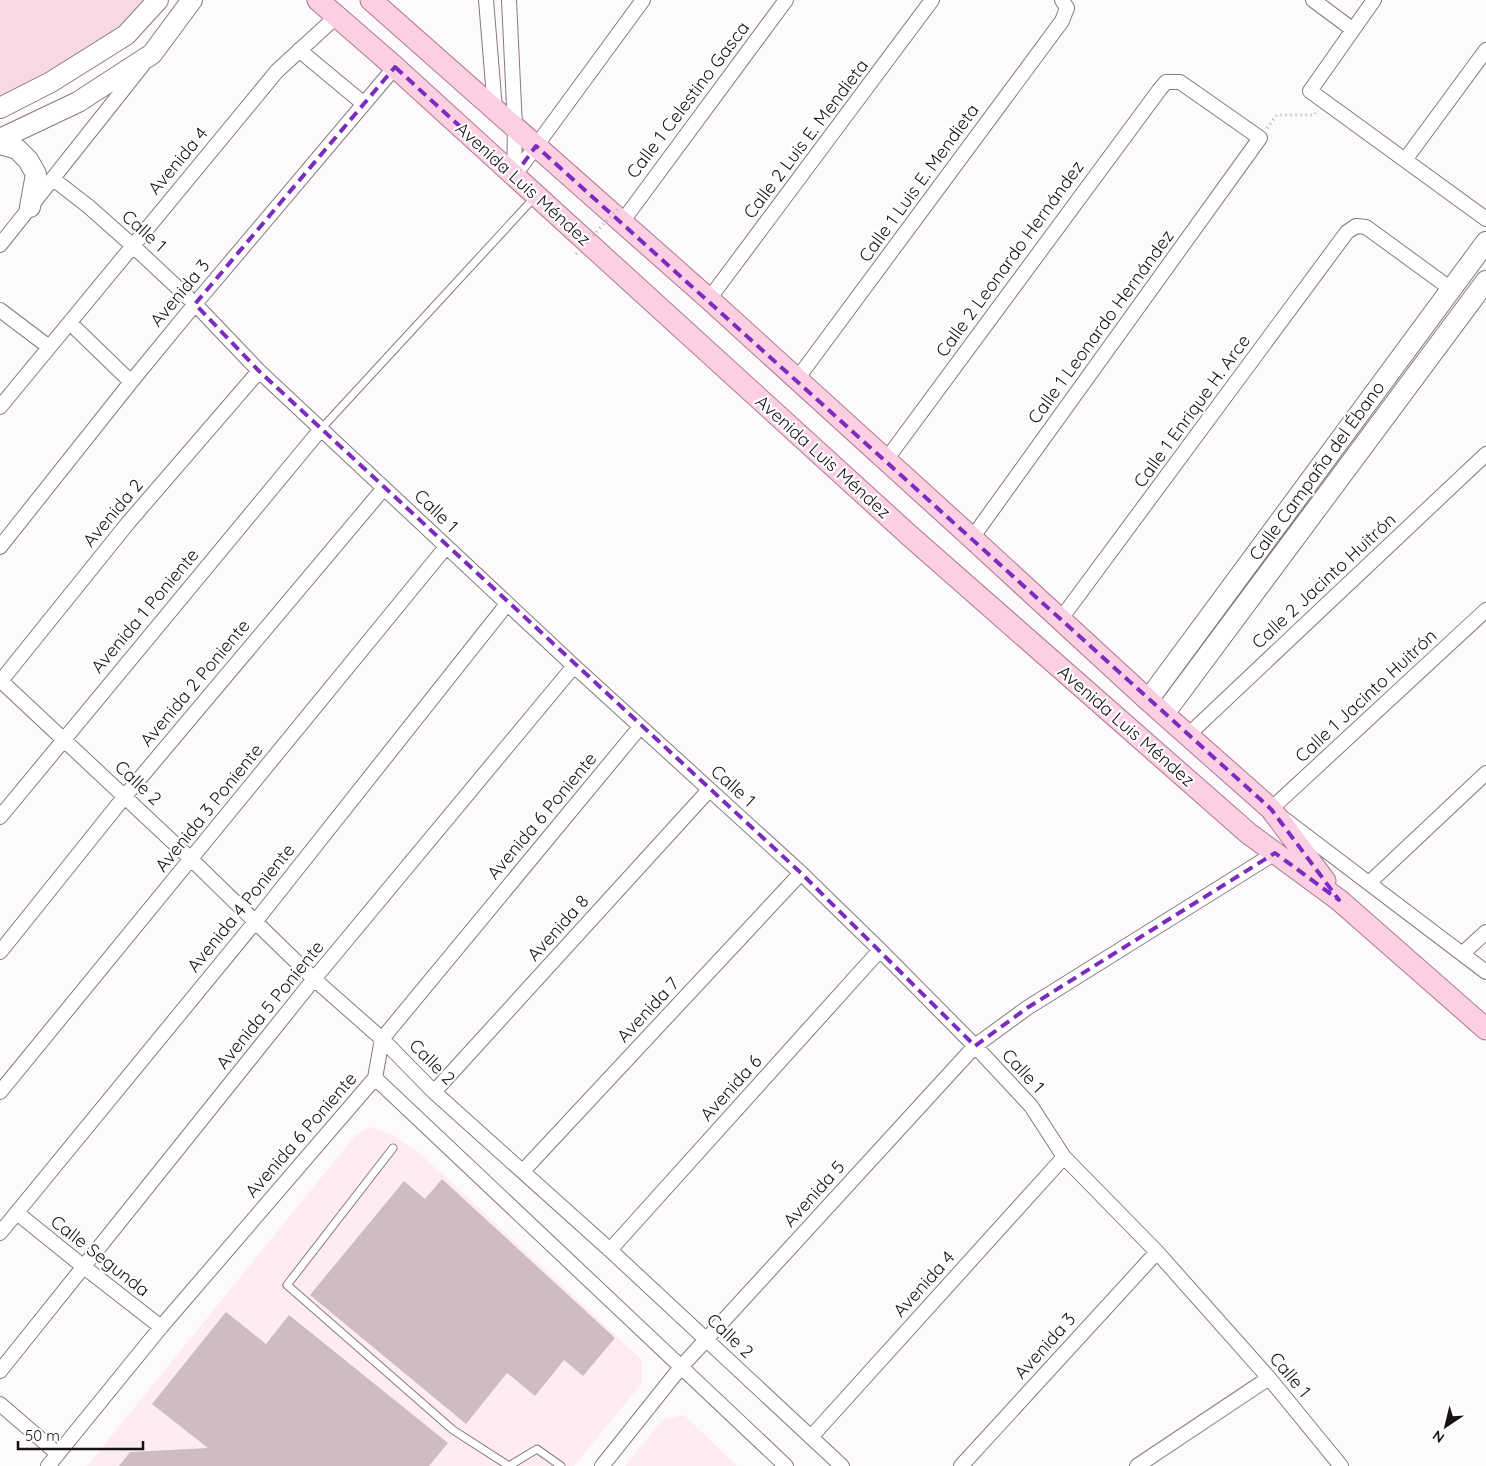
<svg xmlns="http://www.w3.org/2000/svg" width="1486" height="1466" font-family="Quicksand,sans-serif">
<rect width="100%" height="100%" fill="#fdfafb"/>
<path fill="#ffebf3" d="M370 1127 395 1136 424 1157 642 1360V1383L574 1466H87L355 1136Z
M684 1415 737 1466H625L662 1420Z"/>
<path fill="#f8d8e5" d="M0 0H145L121 27 0 103Z"/>
<path fill="#cdbdc3" d="M442 1179 615 1338 583 1376 564 1360 535 1396 507 1373 466 1424 310 1295 404 1181 425 1199Z
M226 1312 266 1344 289 1315 448 1443 429 1466H119L130 1452 208 1448 152 1404Z"/>
<g fill="none" stroke-linecap="round" stroke-linejoin="round">
<defs>
<path id="lane" d="M321 429 534 198
M393 1148 287 1285 453 1430 509 1466 537 1449 561 1466"/>
<path id="street" d="M486 0 495 109
M509 0 515 127 514 176
M1313 0 1352 29
M1374 0 1310 91 1486 219
M299 50 364 104
M1405 160 1486 50
M514 176 643 0
M53 179 88 206 132 245 195 304 259 371 574 666 801 873 880 950 975 1046 1031 1106 1064 1157 1157 1252 1269 1378 1341 1466
M622 222 786 0
M0 245 142 66
M709 299 932 0
M0 310 49 347
M70 323 131 382
M797 379 1062 21 1067 8 1062 0
M0 407 277 71 337 16
M886 460 1160 89 1166 82H1180L1260 138 972 538
M0 547 131 382 195 304 395 67
M1486 610 1271 809 1486 972
M1060 620 1347 232 1356 226 1366 227 1451 289
M0 680 191 859 314 979 382 1039 434 1092 610 1250 842 1466
M0 682 128 523 259 371
M1187 736 1486 454
M0 817 321 429
M1369 883 1486 773
M0 952 125 796 384 488
M1462 954 1486 932
M375 1078 786 1466
M0 1092 446 547
M434 1092 709 790
M523 1171 801 873
M17 1213 84 1267 161 1327
M0 1233 255 922 507 604
M610 1250 880 950
M0 1371 314 979 574 666
M0 1404 58 1454
M811 1437 1064 1157
M48 1466 161 1327 375 1078 382 1039 640 727
M602 1466 681 1367 975 1046 1027 1008 1275 853
M961 1466 1157 1252
M1137 1466 1269 1378"/>
<path id="secondary" d="M0 108 51 82 126 35 158 0
M0 139 78 102 152 54 192 0
M0 144 17 149 28 160 36 174 30 207
M1148 700 1486 242
M1164 714 1486 281"/>
<path id="primary" d="M318 0 395 67 910 536 1248 833 1339 900 1486 1029
M371 0 709 299 972 538 1148 700 1271 809 1325 881"/>
</defs>
<use href="#lane" stroke="#87797f" stroke-width="9"/>
<use href="#street" stroke="#87797f" stroke-width="16"/>
<use href="#secondary" stroke="#87797f" stroke-width="22"/>
<use href="#primary" stroke="#ac788f" stroke-width="23"/>
<path stroke="#b4b1b2" stroke-width="3" stroke-dasharray="1 4" stroke-linecap="butt" d="M1267 128 1277 115H1314L1316 112"/>
<use href="#lane" stroke="#fff" stroke-width="7"/>
<use href="#street" stroke="#fff" stroke-width="14"/>
<use href="#secondary" stroke="#fff" stroke-width="20"/>
<use href="#primary" stroke="#fdcfe4" stroke-width="21"/>
<path stroke="#b4b1b2" stroke-width="3" stroke-dasharray="1 4" stroke-linecap="butt" d="M576 254 623 203"/>
</g>
<path fill="none" stroke="#7b2cbf" stroke-width="4" stroke-dasharray="10 6" stroke-linejoin="round" d="M395 67 514 176 536 146 1271 809 1339 900 1275 853 1027 1008 975 1046 801 873 259 371 195 304Z"/>
<g text-anchor="middle" stroke-width="4.5" stroke-linejoin="round" paint-order="stroke">
<g font-size="18" fill="#161113" stroke="#fff">
<text transform="translate(688 100) rotate(-53)" y="6">Calle 1 Celestino Gasca</text>
<text transform="translate(806 139) rotate(-53)" y="6">Calle 2 Luis E. Mendieta</text>
<text transform="translate(178 161) rotate(-50)" y="6">Avenida 4</text>
<text transform="translate(919 183) rotate(-54)" y="6">Calle 1 Luis E. Mendieta</text>
<text transform="translate(523 184) rotate(42)" y="6">Avenida Luis Méndez</text>
<text transform="translate(144 231) rotate(42)" y="6">Calle 1</text>
<text transform="translate(1010 259) rotate(-54)" y="6">Calle 2 Leonardo Hernández</text>
<text transform="translate(180 293) rotate(-50)" y="6">Avenida 3</text>
<text transform="translate(1101 327) rotate(-54)" y="6">Calle 1 Leonardo Hernández</text>
<text transform="translate(1192 411) rotate(-54)" y="6">Calle 1 Enrique H. Arce</text>
<text transform="translate(823 457) rotate(42)" y="6">Avenida Luis Méndez</text>
<text transform="translate(1317 471) rotate(-54)" y="6">Calle Campaña del Ébano</text>
<text transform="translate(436 511) rotate(44)" y="6">Calle 1</text>
<text transform="translate(113 513) rotate(-50)" y="6">Avenida 2</text>
<text transform="translate(1324 581) rotate(-43)" y="6">Calle 2 Jacinto Huitrón</text>
<text transform="translate(145 611) rotate(-50)" y="6">Avenida 1 Poniente</text>
<text transform="translate(195 683) rotate(-50)" y="6">Avenida 2 Poniente</text>
<text transform="translate(1366 696) rotate(-43)" y="6">Calle 1 Jacinto Huitrón</text>
<text transform="translate(1126 726) rotate(41)" y="6">Avenida Luis Méndez</text>
<text transform="translate(138 783) rotate(43)" y="6">Calle 2</text>
<text transform="translate(733 786) rotate(42)" y="6">Calle 1</text>
<text transform="translate(209 808) rotate(-51)" y="6">Avenida 3 Poniente</text>
<text transform="translate(542 816) rotate(-50)" y="6">Avenida 6 Poniente</text>
<text transform="translate(241 908) rotate(-51)" y="6">Avenida 4 Poniente</text>
<text transform="translate(558 928) rotate(-48)" y="6">Avenida 8</text>
<text transform="translate(270 1005) rotate(-51)" y="6">Avenida 5 Poniente</text>
<text transform="translate(648 1010) rotate(-47)" y="6">Avenida 7</text>
<text transform="translate(432 1062) rotate(45)" y="6">Calle 2</text>
<text transform="translate(1023 1071) rotate(47)" y="6">Calle 1</text>
<text transform="translate(731 1088) rotate(-48)" y="6">Avenida 6</text>
<text transform="translate(301 1135) rotate(-49)" y="6">Avenida 6 Poniente</text>
<text transform="translate(814 1194) rotate(-48)" y="6">Avenida 5</text>
<text transform="translate(100 1256) rotate(38)" y="6">Calle Segunda</text>
<text transform="translate(924 1284) rotate(-48)" y="6">Avenida 4</text>
<text transform="translate(730 1336) rotate(43)" y="6">Calle 2</text>
<text transform="translate(1045 1346) rotate(-48)" y="6">Avenida 3</text>
<text transform="translate(1290 1375) rotate(50)" y="6">Calle 1</text>
</g>
</g>
<g transform="translate(1446 1426) rotate(215)" stroke="#ffffff" stroke-width="4" paint-order="stroke">
<path d="M0-4L9 19L0 12L-9 19Z" fill="#161113"/>
<text y="-8" font-size="14" font-weight="bold" text-anchor="middle" fill="#161113">N</text>
</g>
<path d="M18 1441v8h125v-8" fill="none" stroke="#161113" stroke-width="2.5"/>
<text x="25" y="1441" font-size="15" fill="#161113" stroke="#ffffff" stroke-width="4" paint-order="stroke">50 m</text>
</svg>
